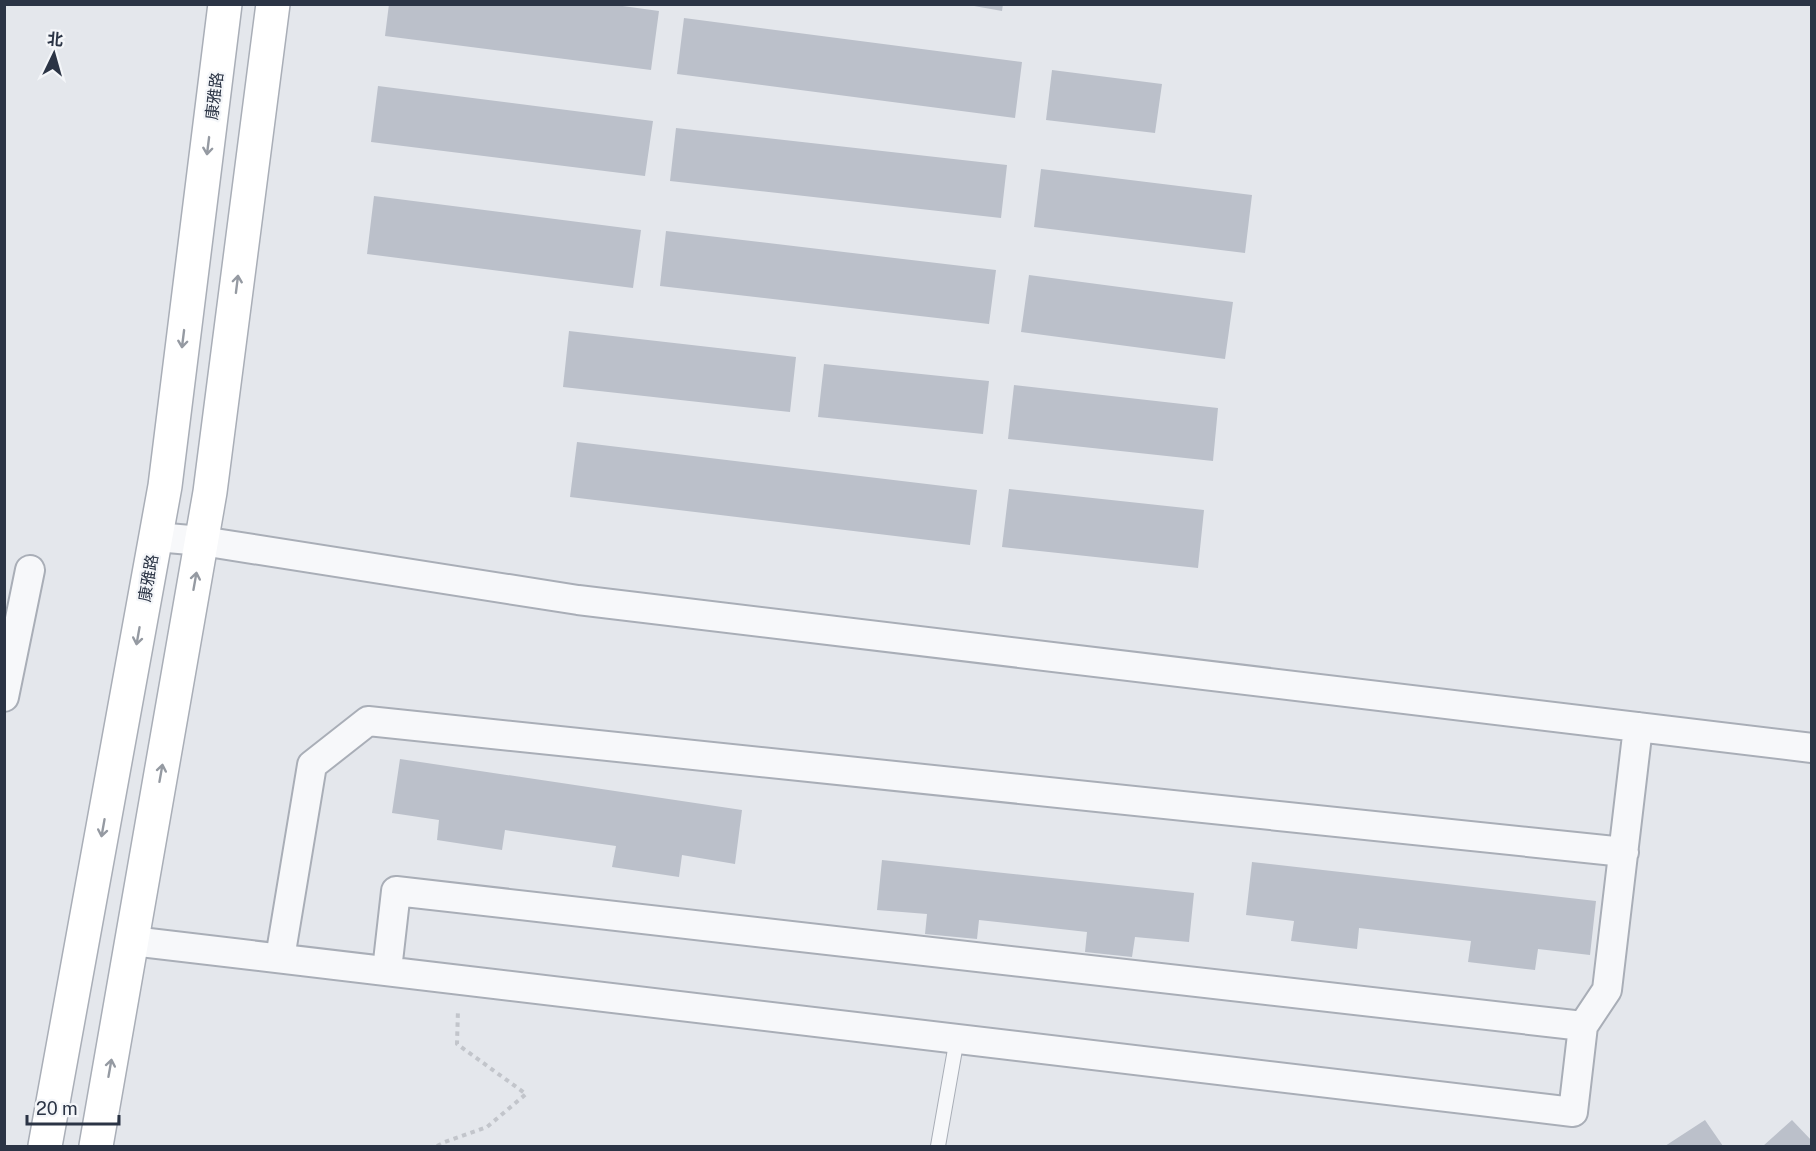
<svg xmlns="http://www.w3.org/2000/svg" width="1816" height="1151" font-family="'Public Sans','Noto Sans SC',sans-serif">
<rect width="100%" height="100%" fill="#e4e7ec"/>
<path fill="#bbc0ca" d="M389 4H608L659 11 651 70 385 36Z
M963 4H1003L1002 11Z
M684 18 1022 62 1015 118 677 74Z
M1052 70 1162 84 1155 133 1046 120Z
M378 86 653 121 645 176 371 142Z
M676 128 1007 165 1001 218 670 181Z
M1041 169 1252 195 1245 253 1034 227Z
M374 196 641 230 633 288 367 254Z
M666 231 996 270 989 324 660 286Z
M1029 275 1233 302 1225 359 1021 332Z
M569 331 796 357 790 412 563 387Z
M824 364 989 381 983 434 818 417Z
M1014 385 1218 408 1213 461 1008 439Z
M577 442 977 490 970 545 570 497Z
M1009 489 1204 510 1198 568 1002 547Z
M400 759 742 810 735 864 682 855 679 877 612 867 616 846 505 830 502 850 437 840 439 820 392 813Z
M882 860 1194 893 1189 942 1135 937 1132 957 1085 952 1087 932 979 920 977 939 925 934 927 914 877 910Z
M1252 862 1596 901 1590 955 1538 949 1535 970 1468 962 1471 941 1359 928 1357 949 1291 941 1294 921 1246 915Z
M1705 1120 1723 1146H1665Z
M1792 1120 1812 1141V1146H1763Z"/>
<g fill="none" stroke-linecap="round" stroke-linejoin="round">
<defs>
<path id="lane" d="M938 1146 957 1038"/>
<path id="street" d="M156 537 202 541 578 600 1812 748
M4 697 30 570
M132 941 1573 1112 1583 1026 1607 990 1638 727
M280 958 312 765 368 721 1624 852
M387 970 396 891 1583 1026"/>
<path id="secondary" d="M45 1146 165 486 225 4
M96 1146 210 492 273 4"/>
</defs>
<use href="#lane" stroke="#a9aeb7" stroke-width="16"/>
<use href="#street" stroke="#a9aeb7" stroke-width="32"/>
<use href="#secondary" stroke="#a9aeb7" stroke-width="36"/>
<path stroke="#c2c5cb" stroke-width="4" stroke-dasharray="4.5 4.5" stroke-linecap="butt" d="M437 1146 445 1142 487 1127 526 1094 457 1044 458 1009"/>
<use href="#lane" stroke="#f7f8fa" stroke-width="14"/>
<use href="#street" stroke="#f7f8fa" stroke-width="28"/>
<use href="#secondary" stroke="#fff" stroke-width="33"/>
</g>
<defs><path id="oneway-shaft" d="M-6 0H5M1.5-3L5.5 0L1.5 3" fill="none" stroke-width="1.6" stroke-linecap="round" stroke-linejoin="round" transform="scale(1.5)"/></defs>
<g stroke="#959aa2">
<use href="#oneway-shaft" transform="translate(208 146) rotate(97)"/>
<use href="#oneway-shaft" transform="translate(237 284) rotate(-83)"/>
<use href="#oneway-shaft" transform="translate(183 339) rotate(97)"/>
<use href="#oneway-shaft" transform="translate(195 581) rotate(-80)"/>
<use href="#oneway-shaft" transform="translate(138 636) rotate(100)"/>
<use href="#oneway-shaft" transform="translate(161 773) rotate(-80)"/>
<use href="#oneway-shaft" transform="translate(103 828) rotate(100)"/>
<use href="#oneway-shaft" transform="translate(110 1068) rotate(-80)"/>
</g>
<g text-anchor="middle" stroke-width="4.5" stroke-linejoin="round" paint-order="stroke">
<g font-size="16" fill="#2b3445" stroke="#f4f6f9">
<text transform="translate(214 96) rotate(-83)" y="6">康雅路</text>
<text transform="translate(148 578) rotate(-80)" y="6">康雅路</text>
</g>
</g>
<rect width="1816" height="1151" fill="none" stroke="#2b3445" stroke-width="12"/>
<g transform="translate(54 54) rotate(5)" stroke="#f4f6f9" stroke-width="4.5" paint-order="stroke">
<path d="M0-4.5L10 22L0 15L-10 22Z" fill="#2b3445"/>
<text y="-9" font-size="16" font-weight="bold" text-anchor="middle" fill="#2b3445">北</text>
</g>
<path d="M27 1115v9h92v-9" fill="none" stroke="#2b3445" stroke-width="3"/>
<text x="36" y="1115" font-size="18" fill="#2b3445" stroke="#f4f6f9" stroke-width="4.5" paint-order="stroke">20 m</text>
</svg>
